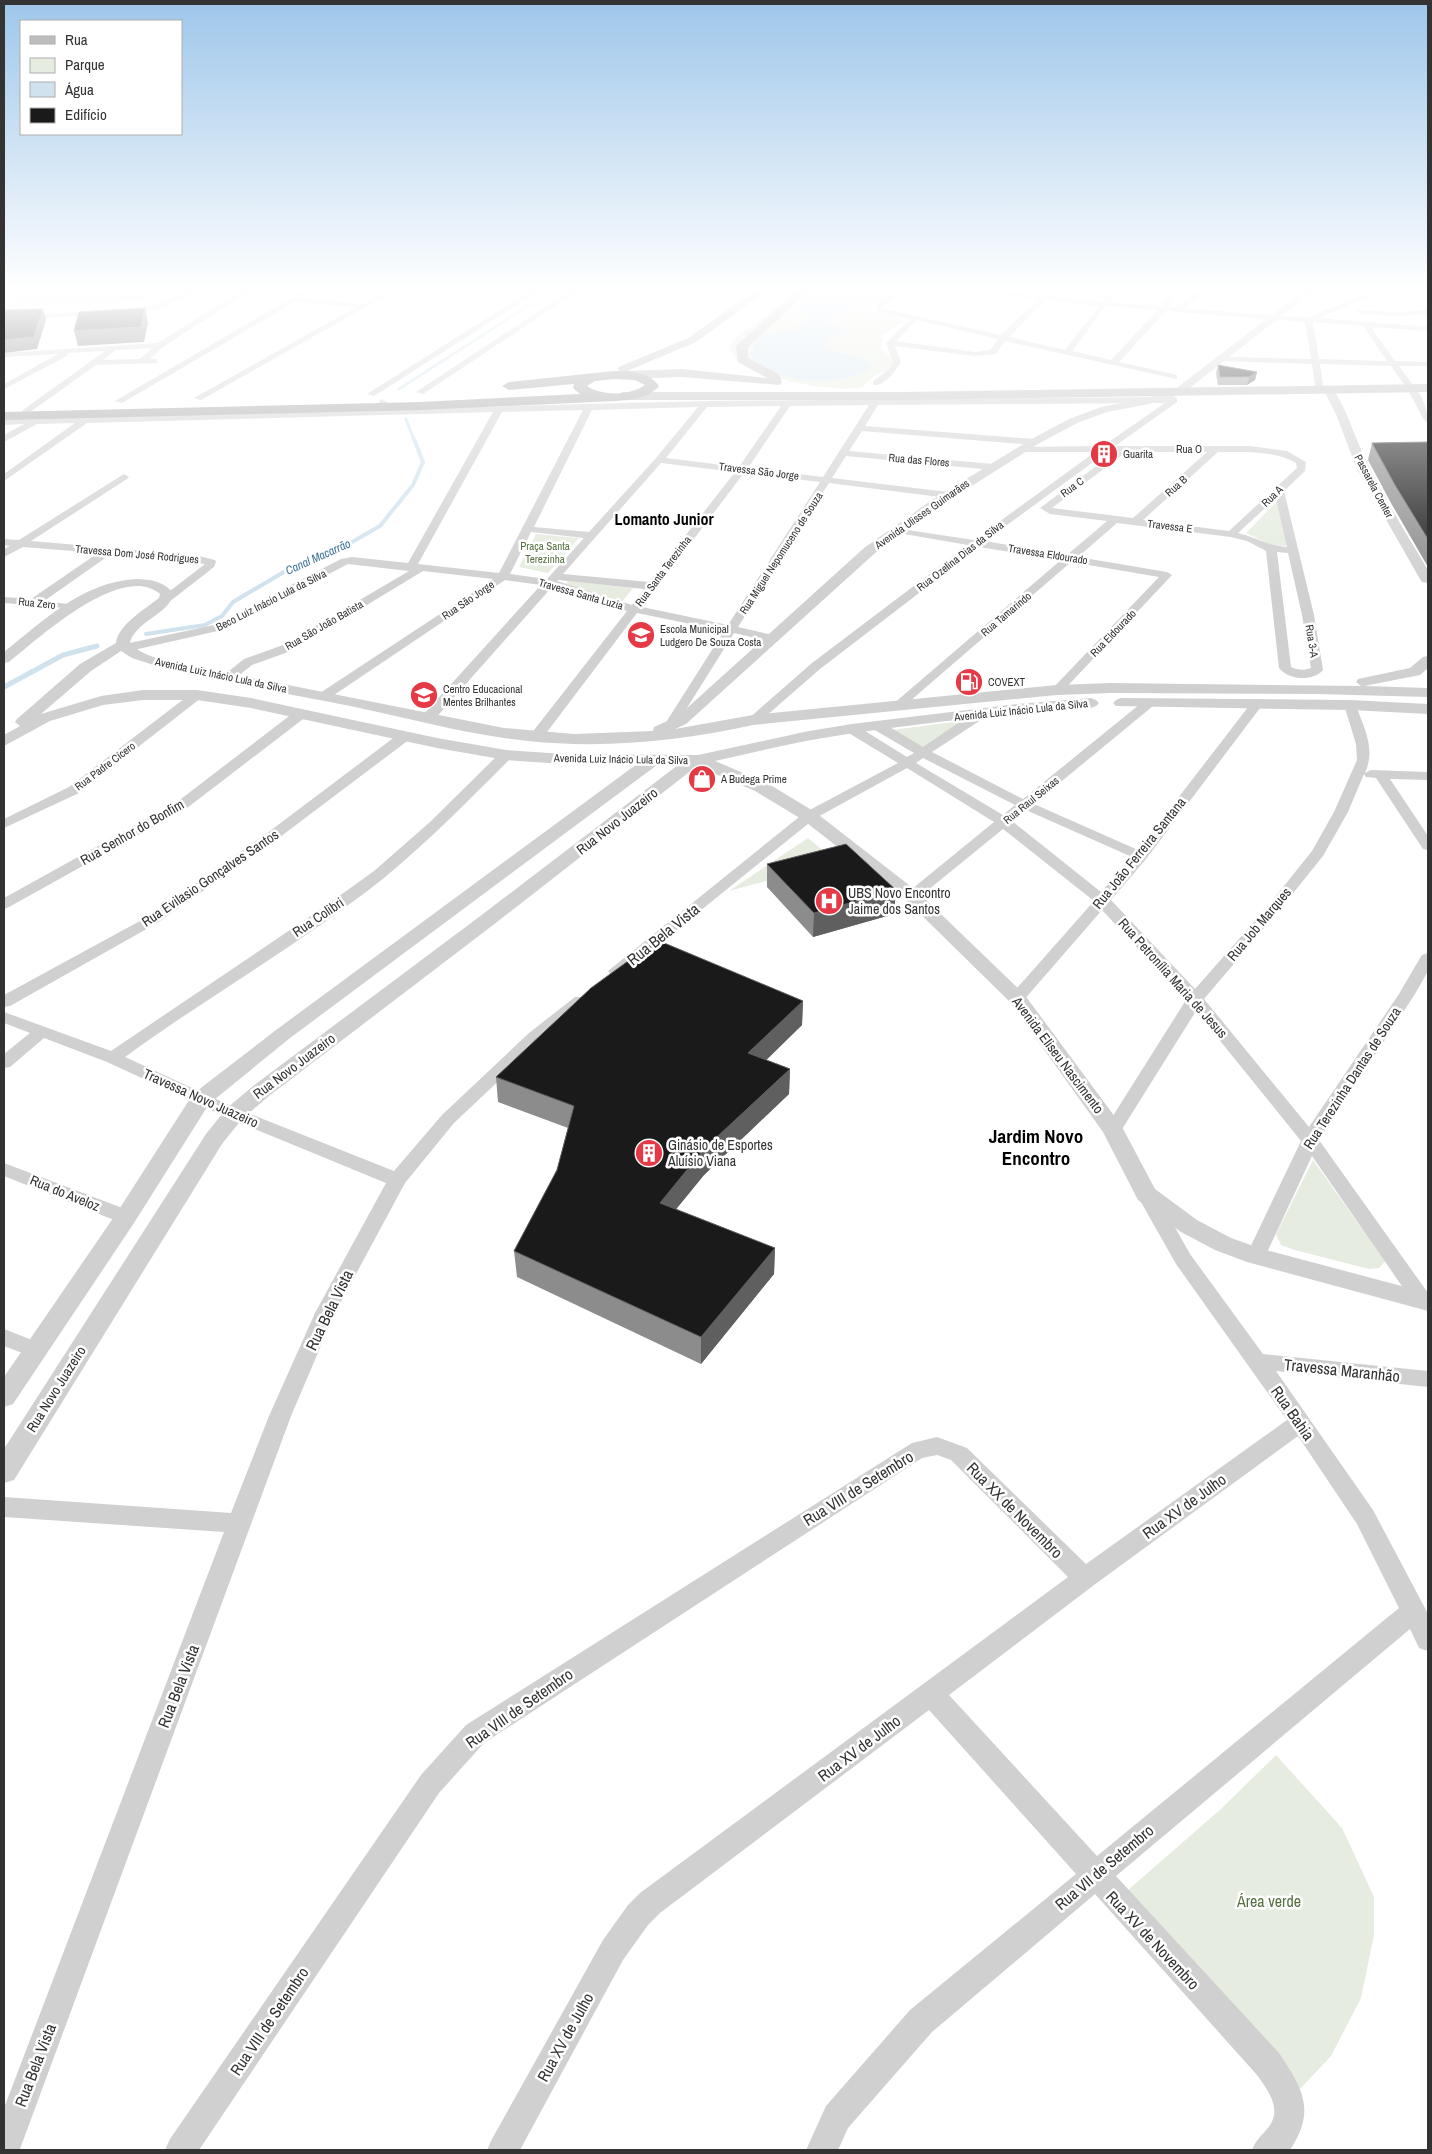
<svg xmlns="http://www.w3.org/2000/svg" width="1432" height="2154" font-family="'Archivo Narrow',sans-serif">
<rect width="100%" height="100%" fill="#fff"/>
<path fill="#e6ecdf" d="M21 286H153L149 300 10 307Z
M804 286H891L893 288 871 306V310L906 319V322L895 326 883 336 881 350 894 358 892 368 873 377 862 387 846 389 813 386 789 381 755 370 736 360 729 347 734 339Z
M1277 501 1290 546 1271 545 1246 533Z
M536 534 579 538 548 573 519 567Z
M568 581 633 588 622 602 566 584Z
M961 721 921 749 892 730Z
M808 838 837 862 729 891Z
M1313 1160 1385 1261 1379 1268 1369 1269 1295 1250 1281 1245 1276 1234Z
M1276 1755 1342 1828 1374 1897V1935L1361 1998 1331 2056 1299 2090 1128 1890 1221 1809Z"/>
<path fill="#cfe2ee" d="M820 300C831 301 840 305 852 305L847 313 835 315 828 319 829 322 850 331 825 340 826 344 821 347C836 355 860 352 871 364V369C835 387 780 385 751 356 759 328 768 333 793 331L795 328 793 327 811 317 805 315V311L802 307 803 304Z"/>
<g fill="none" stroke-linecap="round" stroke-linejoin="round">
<path stroke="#cfe2ee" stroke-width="3" d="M399 389 559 286
M406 419 414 440"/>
<path stroke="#cfe2ee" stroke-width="4" d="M146 634 205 625 222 616 233 602 294 566 345 546 380 526 413 485 423 462 414 439"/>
<path stroke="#cfe2ee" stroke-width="5" d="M4 687 63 655 97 646"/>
<path stroke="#d6d6d6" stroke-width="8" stroke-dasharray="8 4" stroke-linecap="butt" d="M381 408 385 398"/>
<path fill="#d0d0d0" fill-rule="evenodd" d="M196 286H206L165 307 145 311 4 321V317L145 307 160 303Z
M248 286H257L163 347 150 359H157V363L96 365 26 415 22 412 23 410 105 351 68 353 67 356 4 389V384L58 354 4 357V353L158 343ZM152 348 140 359 103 360 116 350Z
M312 286H321L302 298 363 304 394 286H403L201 400 194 398 356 307 295 302 122 403 115 401Z
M538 286H547L374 396 367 394Z
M577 286H586L423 394 416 392Z
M902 286H910L885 305 884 309 1001 335 1038 299 926 286H954L1042 296 1051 286H1059L1050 296 1102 302 1114 286H1121L1109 302 1162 306 1175 286H1182L1169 307H1175L1206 286H1214L1184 308 1308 318 1383 286H1393L1319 318 1428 327V331L1371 327 1395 361 1428 362V366H1399L1412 384 1411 386C1422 391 1428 411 1428 423L1424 420 1407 388 1408 386H1405L1391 366 1320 364 1323 385 1319 388 1315 385 1312 364 1222 361 1218 359 1222 357 1311 359 1305 322 1166 311 1119 362 1177 375V379L1005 341 996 354 975 356 895 346 901 362C895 372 885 386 873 385V381L888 370 893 362 886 343 910 319 878 312 876 306 879 301ZM1046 300 1099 306 1065 350 1009 337ZM1106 306 1158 310 1111 360 1072 351ZM917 320 998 339 990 350 975 352 896 341ZM1313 322 1363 326 1387 361 1319 359Z
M1357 310 1398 312 1428 310V314L1398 316 1360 314 1356 312Z
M1174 397 1177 398V402L1115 446H1250L1287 451 1306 462 1305 471 1284 491 1314 615 1323 670C1313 682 1288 680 1279 668L1266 551 1247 541 1231 537 1117 523 1078 557 1167 572 1172 575 1061 693H1053L1051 690 1159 577 1071 562 902 708H894L892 705 1061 560 979 547 820 669 758 723H748L747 720 812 663 968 545 898 533 894 532 893 530 894 528 974 540 1095 452H1023L1018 449 1020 447 1103 446 1165 403 878 405 865 426 1034 439 1039 442 1034 445 862 431 849 451 993 464 998 467 993 470 846 456 832 478 948 492 953 495 948 498 829 483 738 627 777 636 779 638 777 640 773 642 734 633 675 727 669 731 663 727 724 631 637 613 541 740 536 741 529 737 531 734 627 611 552 587 433 721H423L422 718 423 715 541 585 505 580 328 699 324 700 318 696 320 693 493 579 423 571 291 651 252 665 232 681H224L222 678 224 675 244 659 283 645 409 571 348 564 222 630 125 652 119 648 125 644 214 625 341 559 352 557 408 563 493 412 87 423 4 481V474L75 423 37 424 4 442V435L24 424 4 425V419L705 401ZM869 405 823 477 748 468 790 406ZM781 406 739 467 666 458 707 407ZM698 407 656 458 589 532 534 527 592 410ZM583 410 499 573 418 564 502 412ZM1107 452H1115L1040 508 1050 514 1107 521 1067 555 985 541ZM1126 452H1207L1133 518 1052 508ZM1218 452C1246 452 1272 450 1296 463L1297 468 1229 531 1143 520ZM661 463 735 472 649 582 563 574ZM744 473 820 482 728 625 642 607ZM1276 498 1287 547C1269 546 1255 537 1238 533ZM531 532 584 538 547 579 510 574ZM1277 552 1288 553 1302 615 1311 668C1304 671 1297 670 1291 667ZM558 580 644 589 632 605 557 581Z
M124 474 129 477 127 479 31 541 195 555 215 560 216 562 214 567 169 602H161L159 600 161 598 205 564 111 554 44 601 75 605 77 607 75 609 4 603V597L31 599 98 553 23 547 4 557V549L10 546 4 545V539L19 540Z
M197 691 201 692 203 695 201 698 79 793 4 828V819L69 787 193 692Z
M1149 699 1153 700 1155 703 1153 706 1034 804 1138 850 1252 702H1260L1262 705 1260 708 1146 859 1111 900 1195 989 1268 906 1312 851 1334 812 1357 760 1356 744 1344 705 1346 702H1354L1356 705C1364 729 1376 748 1365 773L1371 770 1428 772V780L1390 779 1428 836V850L1423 849 1376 778 1366 777 1364 774 1348 812 1323 856 1278 912 1204 999 1309 1127 1399 994 1420 958 1422 955 1428 953V971L1415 994 1319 1140 1428 1293V1306L1422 1307 1415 1305 1312 1156 1263 1261 1256 1263 1249 1261 1246 1256 1301 1141 1196 1011 1119 1134 1113 1136 1107 1134 1104 1130 1186 1000 1102 910 1023 1001H1011L1009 998 1011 995 1094 901 1003 829 917 899H907L904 896 907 893 994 822 907 768 814 819 622 974H610L608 971 804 813 898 763 847 732 846 729 847 726H857L907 757 914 753 873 729 872 726 873 723H883L923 747 977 710H987L988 713 987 716 932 752 1023 799 1145 700ZM923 758 1015 805 1003 815 916 763ZM1026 810 1132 857 1101 892 1012 821Z
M302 709 308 713 307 716 187 808 9 907 4 909V898L177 802 297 710Z
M405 732 410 733 412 736 410 739 280 837 159 922 10 1006 4 1007V995L149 916 270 831 400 733Z
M506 751 511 752 513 755 511 758C470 799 429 841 384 878 302 943 210 995 125 1057L240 1110 394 1171 442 1115 529 1033 575 997H587L589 1000 541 1041 454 1123 405 1183 335 1313 291 1416 20 2149 4 2150V2108L224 1532 4 1517V1497L231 1513 269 1416 315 1313 386 1183 228 1118 107 1062 44 1038 10 1067 4 1068V1054L30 1033 4 1023V1012L111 1051 324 907 374 871 430 822 501 752Z
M4 1163 133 1212 136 1217 133 1222 126 1224 119 1222 4 1176Z
M1147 1188 1154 1190 1190 1254 1263 1354 1428 1371V1387L1276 1371 1373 1510 1426 1610 1428 1616V1651L1419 1648 1410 1629 1116 1876 1279 2053C1303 2089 1316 2111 1290 2150H1252C1256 2140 1261 2136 1268 2128 1283 2110 1268 2090 1257 2075L1095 1894 932 2032 848 2128 838 2150H806L826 2106 910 2010 1076 1874 929 1710 660 1913 648 1925 623 1960 520 2150H487L492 2139 603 1940 628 1905 640 1893 1068 1577 951 1460 937 1455 922 1458 484 1743 439 1793 199 2150H165L170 2139 421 1775 466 1725 912 1443 937 1437 967 1448 1086 1564 1287 1420 1176 1264 1137 1195 1140 1190ZM1298 1436 1357 1524 1399 1608 1097 1856 949 1695 1094 1585Z
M4 1329 42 1344 46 1350 42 1356 35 1358 4 1346Z"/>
<path fill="#d0d0d0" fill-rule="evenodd" d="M1310 286H1320L1182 394 1149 404 1107 412 1077 423 1038 444 940 506 874 554 696 715 686 724 675 729 753 715 1057 685 1111 683 1361 686 1356 682 1358 679 1410 668 1423 657 1428 656V668L1420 675 1364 686 1428 688V697L1316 694 1111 693 1057 695 753 725C680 741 603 749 528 741 468 735 409 718 350 706 290 694 229 684 169 670L132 658 121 651 91 671 41 714 101 696 143 690H197L251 698 437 738 506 750 564 754 698 755 809 731 852 724 1017 704 1091 698 1096 700 1099 703 1096 706 1091 708C998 715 904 724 811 740 779 746 747 754 715 761L767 783 815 812 918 892 1024 994 1121 1125 1155 1189 1197 1220 1231 1238 1262 1249 1428 1293V1311L1247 1262 1215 1250 1181 1232 1138 1200 1103 1132 1010 1002 906 900 803 820 755 791 697 766 497 922 269 1096 242 1119 222 1144 14 1480 4 1483V1449L206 1134 226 1109 253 1086 483 914 678 765H657L290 1038 209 1104 134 1223 13 1404 4 1407V1377L118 1211 193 1094 276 1030 637 764H564L506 760 437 748 251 708 197 700H143L103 705 50 721 4 746V735L20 726 15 722 17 719 80 664 116 643C118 625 145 609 159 598L160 594C122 561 38 639 9 662L4 663V652C44 620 83 582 136 579 151 579 165 582 174 594 167 615 137 621 130 642 138 656 171 662 187 665L504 728 574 734 653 731 654 727 674 718 686 709 864 548 932 500 1030 440 1069 419 1101 407 1147 398 1174 390Z
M1328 386C1338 389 1351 425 1355 435 1374 483 1402 526 1428 570V583L1422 582 1420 579 1356 467 1336 414 1323 389Z
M1121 698 1350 700 1428 704V714L1350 710 1116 706 1113 703 1116 700Z"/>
<path fill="#bdbdbd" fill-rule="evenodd" d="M761 286H773L696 342 627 371 682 369 767 378 738 362 736 346 802 286H814L748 347V358L779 374 782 382 780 385 682 377 626 379 620 375 622 372 617 369 619 367 688 338Z
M1428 384V392L901 400H622L616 396 622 392H901Z"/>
<path fill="#a2a2a2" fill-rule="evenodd" d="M614 371C631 371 648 371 659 386 649 398 631 400 616 401L420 410 4 420V412L420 402 580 394 573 388 574 384 509 390 502 386 509 382ZM614 379 635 380 645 385C630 396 602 396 587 386L595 381Z"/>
</g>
<path fill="#8c8c8c" d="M1218 365 1257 372 1255 380 1247 385H1218L1216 373Z
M1428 442V567L1391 503 1368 460 1372 443Z
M767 864 894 914 813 937 767 887Z
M803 1001 802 1025 766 1060 790 1069 789 1094 704 1175 676 1209 775 1248 774 1274 701 1364 517 1277 514 1251 557 1170 568 1128 498 1102 496 1077Z"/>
<path fill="#5f5f5f" d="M145 308 148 323 144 342 78 346 74 331Z
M43 309 46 320 37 349 4 353V340Z
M1257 372 1255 380 1247 385 1249 377Z
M896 890 894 914 813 937 814 913Z
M803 1001 802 1025 747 1079 748 1053Z
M790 1069 789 1094 704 1175 660 1229V1203L704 1149Z
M775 1248 774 1274 701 1364V1337Z"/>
<path fill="#1a1a1a" stroke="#5f5f5f" d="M145 308 141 327 74 331 79 312Z
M43 309 34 337 4 340V310Z
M1218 365 1257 372 1249 377H1220Z
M1428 442V539L1395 485 1372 443Z
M846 844 896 890 814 913 767 864Z
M657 940 803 1001 748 1053 790 1069 704 1149 660 1203 775 1248 701 1337 514 1251 557 1170 574 1106 496 1077 591 988Z"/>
<linearGradient id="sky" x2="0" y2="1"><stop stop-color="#9ec6ea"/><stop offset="0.49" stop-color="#fff"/><stop offset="1" stop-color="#fff" stop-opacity="0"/></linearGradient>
<rect width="1432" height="588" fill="url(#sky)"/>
<defs>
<symbol id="building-disc" viewBox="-11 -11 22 22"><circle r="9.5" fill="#e63946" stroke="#fff"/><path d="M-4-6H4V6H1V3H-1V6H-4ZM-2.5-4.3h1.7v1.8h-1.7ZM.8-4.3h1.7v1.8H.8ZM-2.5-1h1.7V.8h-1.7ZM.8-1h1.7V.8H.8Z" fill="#fff"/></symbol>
<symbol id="school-disc" viewBox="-11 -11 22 22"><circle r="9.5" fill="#e63946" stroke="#fff"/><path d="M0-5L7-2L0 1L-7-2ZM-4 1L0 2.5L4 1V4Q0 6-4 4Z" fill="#fff"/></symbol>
<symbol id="fuel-disc" viewBox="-11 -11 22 22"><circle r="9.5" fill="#e63946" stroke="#fff"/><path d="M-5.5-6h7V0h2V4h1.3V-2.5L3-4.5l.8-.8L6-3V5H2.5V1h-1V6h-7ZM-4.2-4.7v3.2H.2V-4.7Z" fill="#fff"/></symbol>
<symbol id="shop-disc" viewBox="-11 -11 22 22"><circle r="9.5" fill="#e63946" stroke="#fff"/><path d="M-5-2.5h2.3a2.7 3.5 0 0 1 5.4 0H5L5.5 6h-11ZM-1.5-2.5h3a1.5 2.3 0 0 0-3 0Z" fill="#fff"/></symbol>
<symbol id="hospital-disc" viewBox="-11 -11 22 22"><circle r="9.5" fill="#e63946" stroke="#fff"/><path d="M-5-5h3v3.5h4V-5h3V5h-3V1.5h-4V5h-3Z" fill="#fff"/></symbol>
</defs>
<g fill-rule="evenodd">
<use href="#building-disc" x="1088" y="438" width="32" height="32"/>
<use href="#school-disc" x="625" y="619" width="32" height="32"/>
<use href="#fuel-disc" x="953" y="666" width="32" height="32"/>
<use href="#school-disc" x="408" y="679" width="32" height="32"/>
<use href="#shop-disc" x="686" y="763" width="32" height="32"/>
<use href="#hospital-disc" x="813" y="885" width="32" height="32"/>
<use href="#building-disc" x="633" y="1137" width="32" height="32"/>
</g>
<g text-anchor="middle" stroke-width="5" stroke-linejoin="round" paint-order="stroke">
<g font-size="11" fill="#333" stroke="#fff">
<text x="1189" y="453">Rua O</text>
<text transform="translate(919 460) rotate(5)" y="4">Rua das Flores</text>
<text transform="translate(759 471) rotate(7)" y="4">Travessa São Jorge</text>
<text transform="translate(1176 486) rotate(-42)" y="4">Rua B</text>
<text transform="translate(1374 486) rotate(62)" y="4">Passarela Center</text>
<text transform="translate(1072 487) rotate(-36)" y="4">Rua C</text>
<text transform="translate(1272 496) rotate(-44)" y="4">Rua A</text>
<text transform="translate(922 514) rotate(-35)" y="4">Avenida Ulisses Guimarães</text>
<text transform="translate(1170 526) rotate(7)" y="4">Travessa E</text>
<text transform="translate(781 553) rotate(-57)" y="4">Rua Miguel Nepomuceno de Souza</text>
<text transform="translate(137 554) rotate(5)" y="4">Travessa Dom José Rodrigues</text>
<text transform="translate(1048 554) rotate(9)" y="4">Travessa Eldourado</text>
<text transform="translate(960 556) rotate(-38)" y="4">Rua Ozelina Dias da Silva</text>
<text transform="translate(663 571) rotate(-53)" y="4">Rua Santa Terezinha</text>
<text transform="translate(581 594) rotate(16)" y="4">Travessa Santa Luzia</text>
<text transform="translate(271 600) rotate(-27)" y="4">Beco Luiz Inácio Lula da Silva</text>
<text transform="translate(468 600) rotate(-34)" y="4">Rua São Jorge</text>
<text transform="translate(37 603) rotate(6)" y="4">Rua Zero</text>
<text transform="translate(1006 614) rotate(-40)" y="4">Rua Tamarindo</text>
<text transform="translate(324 625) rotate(-30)" y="4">Rua São João Batista</text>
<text transform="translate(1113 633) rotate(-46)" y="4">Rua Eldourado</text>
<text transform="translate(1312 641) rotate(81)" y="4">Rua 3-A</text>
<text transform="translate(221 675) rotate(12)" y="4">Avenida Luiz Inácio Lula da Silva</text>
<text transform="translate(1021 710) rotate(-6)" y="4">Avenida Luiz Inácio Lula da Silva</text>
<text transform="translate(621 759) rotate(1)" y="4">Avenida Luiz Inácio Lula da Silva</text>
<text transform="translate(105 766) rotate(-37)" y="4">Rua Padre Cícero</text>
<text transform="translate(1031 800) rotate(-39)" y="4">Rua Raul Seixas</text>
</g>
<g font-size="11" fill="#333" stroke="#fff" text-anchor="start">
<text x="1123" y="458">Guarita</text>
<text x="660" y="633">Escola Municipal<tspan x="660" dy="13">Ludgero De Souza Costa</tspan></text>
<text x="988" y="686">COVEXT</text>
<text x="443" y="693">Centro Educacional<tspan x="443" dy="13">Mentes Brilhantes</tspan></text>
<text x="721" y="783">A Budega Prime</text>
</g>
<g font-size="11" fill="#56703f" stroke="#fff">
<text x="545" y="550">Praça Santa<tspan x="545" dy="13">Terezinha</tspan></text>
</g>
<g font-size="12" font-style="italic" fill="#3f7597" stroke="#fff">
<text transform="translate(318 557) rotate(-24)" y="4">Canal Macarrão</text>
</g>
<g font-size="14" fill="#333" stroke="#fff">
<text transform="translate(617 821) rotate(-38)" y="5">Rua Novo Juazeiro</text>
<text transform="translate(132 832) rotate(-30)" y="5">Rua Senhor do Bonfim</text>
<text transform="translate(1139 853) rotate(-51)" y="5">Rua João Ferreira Santana</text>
<text transform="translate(210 878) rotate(-34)" y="5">Rua Evilasio Gonçalves Santos</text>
<text transform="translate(318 917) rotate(-34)" y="5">Rua Colibri</text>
<text transform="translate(1259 924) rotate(-50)" y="5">Rua Job Marques</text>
<text transform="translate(1173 978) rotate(48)" y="5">Rua Petronília Maria de Jesus</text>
<text transform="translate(1058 1055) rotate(53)" y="5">Avenida Eliseu Nascimento</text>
<text transform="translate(294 1066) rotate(-37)" y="5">Rua Novo Juazeiro</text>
<text transform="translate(1352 1078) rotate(-57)" y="5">Rua Terezinha Dantas de Souza</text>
<text transform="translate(201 1098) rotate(24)" y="5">Travessa Novo Juazeiro</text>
<text transform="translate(65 1193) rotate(22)" y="5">Rua do Aveloz</text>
<text transform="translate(56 1389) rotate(-58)" y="5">Rua Novo Juazeiro</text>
</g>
<g font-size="14" fill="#333" stroke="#fff" text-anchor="start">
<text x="848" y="898">UBS Novo Encontro<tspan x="848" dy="16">Jaime dos Santos</tspan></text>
<text x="668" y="1150">Ginásio de Esportes<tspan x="668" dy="16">Aluísio Viana</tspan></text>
</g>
<g font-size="16" font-weight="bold" fill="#000" stroke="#fff">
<text x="664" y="525">Lomanto Junior</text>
</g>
<g font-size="16" fill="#333" stroke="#fff">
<text transform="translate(663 934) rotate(-39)" y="6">Rua Bela Vista</text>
<text transform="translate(329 1310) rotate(-64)" y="6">Rua Bela Vista</text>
<text transform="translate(1342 1370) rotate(6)" y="6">Travessa Maranhão</text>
<text transform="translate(1293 1413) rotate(55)" y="6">Rua Bahia</text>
<text transform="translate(858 1488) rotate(-32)" y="6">Rua VIII de Setembro</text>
<text transform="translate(1184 1506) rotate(-36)" y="6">Rua XV de Julho</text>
<text transform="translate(1015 1510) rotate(45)" y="6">Rua XX de Novembro</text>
<text transform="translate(178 1686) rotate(-69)" y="6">Rua Bela Vista</text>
<text transform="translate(519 1708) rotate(-35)" y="6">Rua VIII de Setembro</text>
<text transform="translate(859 1748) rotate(-37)" y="6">Rua XV de Julho</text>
<text transform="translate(1104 1867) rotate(-40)" y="6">Rua VII de Setembro</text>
<text transform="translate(1153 1940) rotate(47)" y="6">Rua XV de Novembro</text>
<text transform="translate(269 2021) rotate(-56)" y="6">Rua VIII de Setembro</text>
<text transform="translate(565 2037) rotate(-61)" y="6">Rua XV de Julho</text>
<text transform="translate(35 2065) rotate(-69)" y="6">Rua Bela Vista</text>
</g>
<g font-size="16" fill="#56703f" stroke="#fff">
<text x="1269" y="1907">Área verde</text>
</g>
<g font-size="19" font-weight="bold" fill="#000" stroke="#fff">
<text x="1036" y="1143">Jardim Novo<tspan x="1036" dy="22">Encontro</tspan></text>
</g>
</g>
<rect width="1432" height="2154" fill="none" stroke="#333333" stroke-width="10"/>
<rect x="20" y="20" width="162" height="115" fill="#ffffff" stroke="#adadad"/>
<rect x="30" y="36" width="25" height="8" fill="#bdbdbd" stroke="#adadad"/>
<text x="65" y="45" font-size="15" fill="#333333">Rua</text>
<rect x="30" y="58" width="25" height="15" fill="#e6ecdf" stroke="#adadad"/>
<text x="65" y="70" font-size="15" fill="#333333">Parque</text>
<rect x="30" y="82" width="25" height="15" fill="#cfe2ee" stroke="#adadad"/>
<text x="65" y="95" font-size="15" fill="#333333">Água</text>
<rect x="30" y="108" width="25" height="15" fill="#1a1a1a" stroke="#adadad"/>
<text x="65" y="120" font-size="15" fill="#333333">Edifício</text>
</svg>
